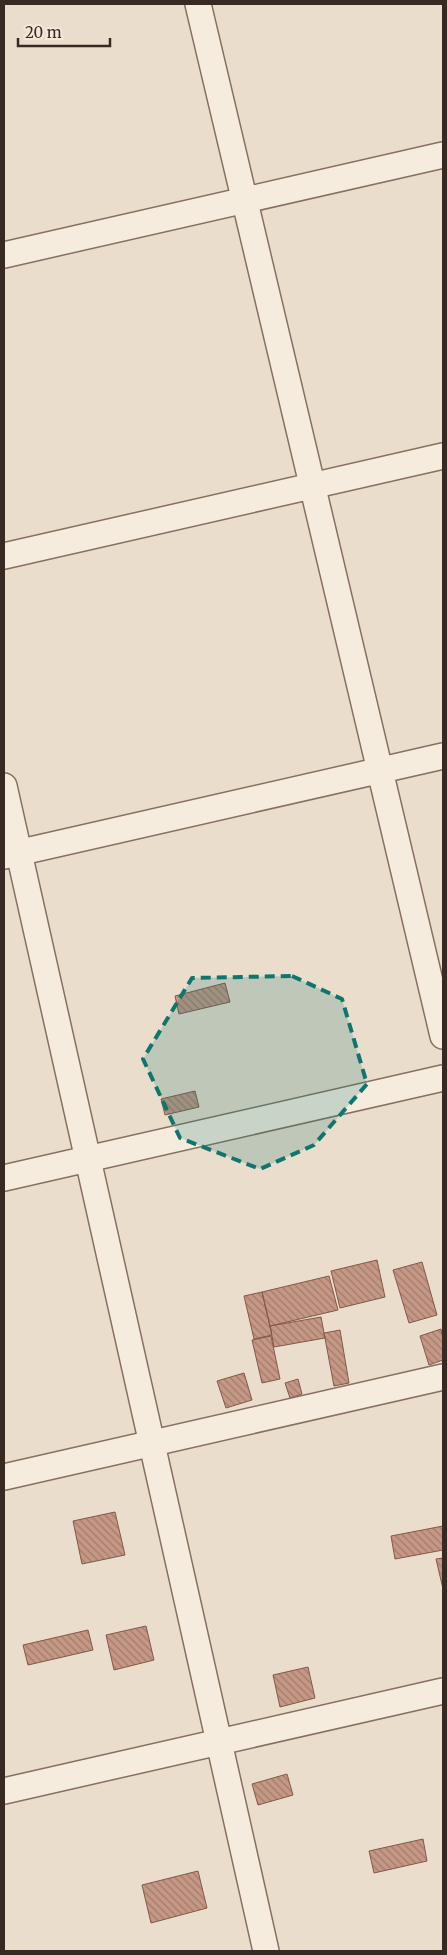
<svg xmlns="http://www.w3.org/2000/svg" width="447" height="1955" font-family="Merriweather,serif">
<defs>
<pattern id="building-back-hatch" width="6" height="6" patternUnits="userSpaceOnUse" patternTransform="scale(1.25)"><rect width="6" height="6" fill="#c59785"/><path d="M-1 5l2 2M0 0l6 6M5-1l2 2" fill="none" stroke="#a17b6c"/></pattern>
</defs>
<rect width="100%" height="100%" fill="#ebddcb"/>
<path fill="url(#building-back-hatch)" stroke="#835849" d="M225 983 230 1002 179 1014 175 996Z
M195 1091 199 1107 165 1115 161 1099Z
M377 1260 385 1297 340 1308 331 1271Z
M422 1262 437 1315 409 1323 393 1270Z
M329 1276 338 1310 270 1326 262 1292Z
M262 1292 272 1335 254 1339 244 1296Z
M321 1317 325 1338 274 1347 270 1326Z
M441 1329 443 1338V1360L429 1365 420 1336Z
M340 1330 349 1383 334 1386 324 1333Z
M271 1336 280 1379 262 1383 252 1340Z
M244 1373 252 1400 226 1408 217 1381Z
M298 1379 302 1394 290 1398 285 1383Z
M115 1512 125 1555 82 1564 73 1521Z
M443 1526V1550L395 1559 391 1536Z
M443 1558V1589L436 1559Z
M146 1626 154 1660 114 1670 106 1635Z
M88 1630 93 1650 28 1665 23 1645Z
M308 1667 315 1698 280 1707 273 1675Z
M287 1774 293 1795 258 1805 252 1784Z
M423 1839 427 1861 374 1873 369 1851Z
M198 1871 207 1908 151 1923 142 1885Z"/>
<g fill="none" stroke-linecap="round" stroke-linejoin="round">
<defs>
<path id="street" d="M198 4 443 1036
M4 255 443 155
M4 556 443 456
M4 786 266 1951
M4 856 443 756
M4 1178 443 1078
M4 1477 443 1377
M4 1791 443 1691"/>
</defs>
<use href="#street" stroke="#867061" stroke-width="28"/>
<use href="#street" stroke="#f6ecde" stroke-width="25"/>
</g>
<path fill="#0f766e" fill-opacity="0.2" stroke="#0f766e" stroke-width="4" stroke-dasharray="10 6" stroke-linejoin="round" d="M292 976 342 999 367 1084 314 1145 260 1169 180 1138 143 1059 192 978Z"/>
<rect width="447" height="1955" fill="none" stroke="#382a22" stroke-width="10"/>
<path d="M18 38v8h92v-8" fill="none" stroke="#382a22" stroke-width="2.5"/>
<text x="25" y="38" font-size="15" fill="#382a22" stroke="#f3e8da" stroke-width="4" paint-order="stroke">20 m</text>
</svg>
